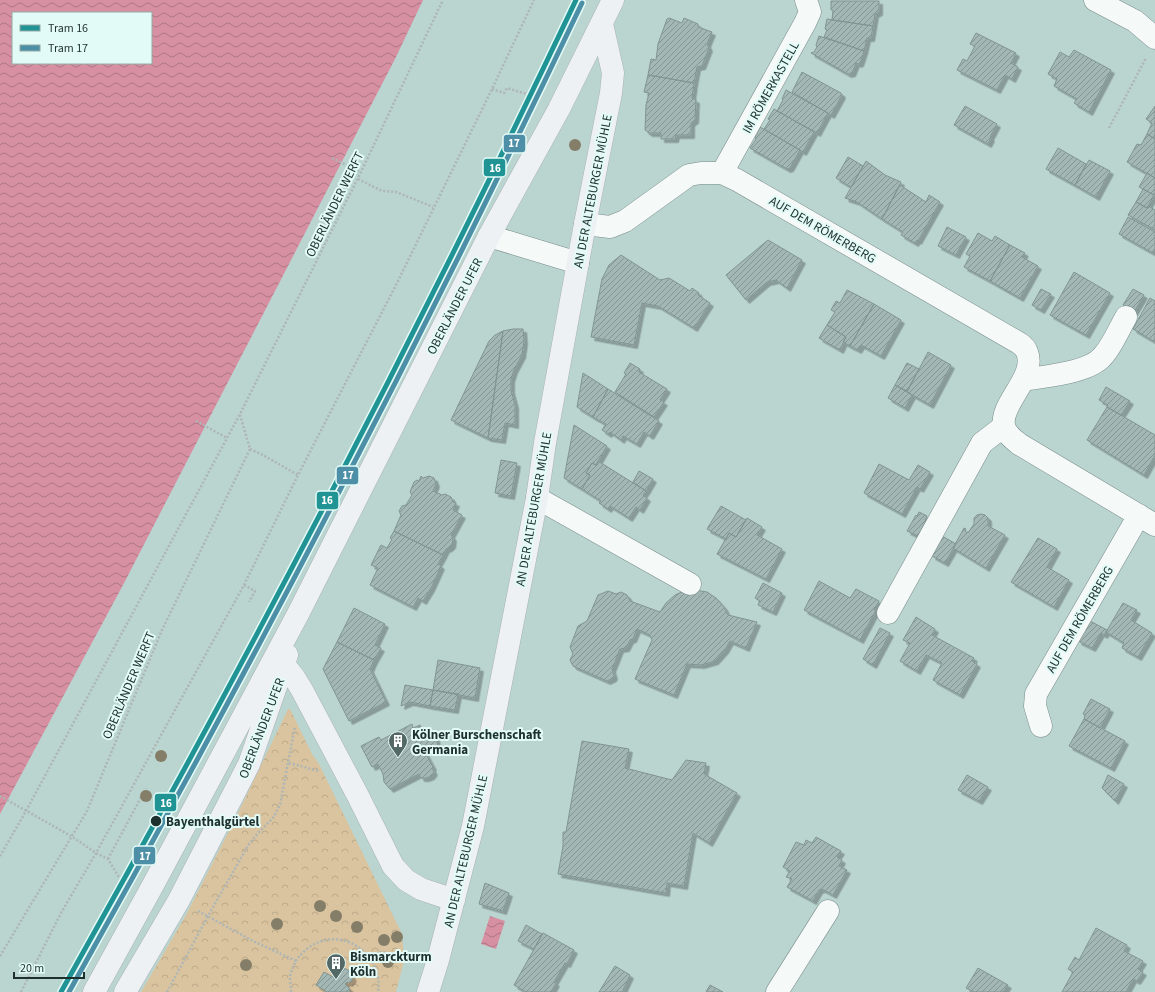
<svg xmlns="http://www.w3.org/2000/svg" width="1155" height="992" font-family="'Source Sans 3',sans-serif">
<defs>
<pattern id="park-crowns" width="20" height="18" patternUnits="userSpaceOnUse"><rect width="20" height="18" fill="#dac49f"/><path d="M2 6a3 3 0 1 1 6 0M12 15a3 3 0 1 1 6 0" fill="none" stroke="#bba989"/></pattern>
<pattern id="water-waves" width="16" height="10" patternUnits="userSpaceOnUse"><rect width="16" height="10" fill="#d690a2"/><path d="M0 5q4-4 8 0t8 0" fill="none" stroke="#ad7684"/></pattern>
<pattern id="building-hatch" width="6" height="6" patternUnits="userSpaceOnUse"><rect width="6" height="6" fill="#a3b8b5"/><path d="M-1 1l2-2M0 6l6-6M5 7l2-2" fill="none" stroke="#849694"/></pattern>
<filter id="shadow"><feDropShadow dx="3.5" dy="3.5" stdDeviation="0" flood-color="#0004"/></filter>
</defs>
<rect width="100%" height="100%" fill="#bad4d0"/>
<path fill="url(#park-crowns)" d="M288 709H290L312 754 319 764 402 934 404 961 396 992H141L186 915 237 815Z"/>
<path fill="url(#water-waves)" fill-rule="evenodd" d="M0 0H423L396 57 123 585 0 814ZM13 13H151V63H13Z
M490 916 505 921 496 949 481 944Z"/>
<path fill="url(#building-hatch)" stroke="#819592" filter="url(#shadow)" d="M831 1H879V12L875 14 873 26 832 20 833 10H831Z
M669 18 682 23 684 18 698 24V27L712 32 707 44 709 48 702 66 697 67 694 83 648 75 651 59 656 60 658 44 667 19Z
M827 19 873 26 871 38H867L864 51 824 37 827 30 825 29Z
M976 33 1016 53 1011 63 1018 67 1012 79 1005 75 997 90 957 70 963 59 967 61 975 46 970 44Z
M819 36 864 51 860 63 858 64 856 63 852 73 848 74 811 53 814 52 817 47 816 45Z
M1074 50 1111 70 1089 112 1074 103 1077 99 1054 86 1057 79 1048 74 1060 52 1069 57Z
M802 72 841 93 842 95 831 115 792 92Z
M648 75 694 83 692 98 696 100 695 120 691 123V135H676L675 139H661V133H649L645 130 646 105 649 93 644 92Z
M786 90 828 113 817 133 777 111 783 100 782 99Z
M965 106 997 124 990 137 991 138 988 144 954 125Z
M1155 106V139L1147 134 1152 123 1146 119Z
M774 109 814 132 803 152 764 129 770 120 768 119Z
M760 127 800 150 790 168 787 169 750 148 756 139 755 137Z
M1147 134 1155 139V178L1127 162 1137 144 1141 145Z
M1058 148 1086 164 1075 185 1046 169Z
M848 157 863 166 851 187 836 178Z
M1089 160 1110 171 1096 197 1075 185Z
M866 161 885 175 901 182 882 219 857 202 845 198Z
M1147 173 1155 178V193L1154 195 1139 187Z
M900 185 926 202 929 195 940 202 918 241 917 240 915 243 901 235 903 232 882 219Z
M1143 189 1154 195 1147 208 1136 202Z
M1136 202 1147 208 1148 206 1155 210V230L1128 215Z
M1128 217 1155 232V250L1153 253 1119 234Z
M947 227 966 237 956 255 938 246Z
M978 233 992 241 995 236 1010 245 990 281 964 267 970 256 966 254Z
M768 240 802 260 787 288 776 280 767 282 746 300 726 275Z
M1010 245 1025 253 1022 257 1038 266 1020 298 990 281Z
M621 255 660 280 669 278 690 291 692 288 699 293 698 295 710 303 694 328 658 306 642 303 634 345 591 337 602 279 609 265Z
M1074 272 1110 293 1086 335 1050 315Z
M1041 289 1051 294 1041 310 1032 305Z
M1133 289 1144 295 1134 312 1123 305Z
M847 290 874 304 850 346 843 342 846 337 827 325 835 312 831 310 836 301 840 303Z
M1150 298 1155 301V342L1133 329Z
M874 304 901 320 881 356 861 345 858 350 850 346Z
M827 325 846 337 840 350 819 338Z
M513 329H523L524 341 522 355 514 370 511 379V390L515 405V425L505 423 502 440 488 438 503 331Z
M503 331 488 438 451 420 489 341 495 335Z
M928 352 951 365 930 405 907 392Z
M630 363 640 369 639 372 667 389 660 400 664 402 654 417 615 392 626 374 624 373Z
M907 363 919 369 907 391 895 385Z
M583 373 608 389 593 417 577 407Z
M895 385 912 395 905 408 888 398Z
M1106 387 1130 401 1121 415 1107 407 1108 405 1099 400Z
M608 389 659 421 650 436 644 432 637 444 623 436 621 440 610 432 608 434 602 430 606 424 593 417Z
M1107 407 1155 435V455L1144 475 1087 440Z
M574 425 607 446 596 465 592 463 586 473 590 475 582 489 564 478Z
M501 460 517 463 511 496 495 493Z
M598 461 646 491 643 495 647 498 640 510 636 507 629 518 610 506 608 509 599 503 601 501 582 489 590 475 586 473 592 463 596 465Z
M879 464 909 480 918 465 930 472 920 489 917 487 902 514 864 493Z
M639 471 653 479 646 491 633 482Z
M421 476 423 478 429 476 434 478 436 484 433 491 442 495 445 494 451 497 453 502 456 503 453 510 462 515 451 535 453 538 452 545 449 548 446 549 443 555 394 531 401 515 399 511 402 506 406 505 412 495 410 492 414 482 417 480 419 481Z
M721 506 746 520 736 537 729 533 726 539 707 529Z
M919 512 927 516 925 520 926 521 918 536 907 531 916 515 917 516Z
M981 514 985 515 988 518V526L1005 535 986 568 953 548 964 528 966 529 965 531 968 533 974 524V518L977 515Z
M747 518 762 527 757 535 782 549 766 579 717 554 729 533 736 537Z
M394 531 443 555 438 564 441 566 431 588 423 601 418 598 413 607 370 585 378 568 371 565 381 545 387 548 392 539 390 538Z
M942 536 956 544 945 563 932 556Z
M1038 538 1057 549 1047 567 1069 580 1054 607 1011 582Z
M819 581 850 598 856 589 879 601 874 610H876L860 640 804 610Z
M763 583 782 593 773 612 758 605 760 601 755 598Z
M695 590 707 592 716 598 724 607 728 615 757 622 746 648 730 641 725 650 715 661 701 665 687 664 674 695 635 679 652 640 650 635 637 629 633 639 630 640 626 648 620 649 612 669 614 676 613 678 607 681 573 666 570 660 573 654 570 647 578 626 587 621 598 595 608 591 616 594 621 592 627 595 630 601 660 612 666 603 675 595 684 591Z
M1123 603 1137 610 1131 620 1152 633 1138 657 1122 648 1124 643 1106 632Z
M354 608 385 624 375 645 381 648 374 660 337 642Z
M916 617 935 629 932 635 974 658 972 661 977 664 960 695 933 680 942 663 926 655 917 671 900 661 910 643 903 640Z
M1090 621 1107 630 1104 635 1101 633 1092 648 1078 641Z
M880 628 890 633 873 665 863 659Z
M337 642 374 660 370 669 386 702 349 721 323 669Z
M438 660 480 668 475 698 433 690Z
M405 685 433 690 430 706 410 702 401 706Z
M433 690 458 694 455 710 430 706Z
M1091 699 1110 709 1100 728 1084 719 1085 715 1083 714Z
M1084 719 1125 741 1111 768 1069 746Z
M412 724 413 728 420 725 423 731 429 728 436 738 438 746 425 752 433 767 432 768 434 772 431 776 426 778H421L419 774 390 789 384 782 383 774 378 764 372 767 361 746 379 737 381 740Z
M582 741 629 749 625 768 672 780 686 760 706 763 704 774 737 793 709 843 693 833 684 886 667 883 666 893 558 874 563 846V832H566Z
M967 775 988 787 979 801 958 790Z
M1108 775 1124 784 1115 801 1102 788Z
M816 837 841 851 837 857 842 860 839 866 847 870 833 895 822 889 819 890 813 901 787 887 792 879 786 877 790 871 783 867 796 842 804 845 806 840 812 843Z
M485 883 509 893 503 911 479 904Z
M526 925 542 934 534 949 518 941Z
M1096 928 1127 945 1124 951 1143 961 1138 969 1143 972 1137 981 1133 979 1126 992H1062L1073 972 1068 969 1075 957 1079 960Z
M543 933 574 950 567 964 565 963 554 982 556 983 551 992H526L514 985Z
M615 966 630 975 623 990 627 992H599Z
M342 967 352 972 351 975 353 978 351 981 348 983 347 982 345 984 350 989 349 992H327L316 985 324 972 335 978 337 976 334 972 336 969 339 968 341 969Z
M978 968 1008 985 1003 992H974L966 988Z
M710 985 723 992H706Z"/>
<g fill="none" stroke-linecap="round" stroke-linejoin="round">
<defs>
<path id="minor" d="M1095 0 1135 21 1155 38
M722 173 805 23 810 12 806 0
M585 224 610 227 625 221 689 175 701 173H722L737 180 1019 343C1022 345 1026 349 1027 352 1037 377 1000 403 1004 425 1005 433 1013 439 1019 444L1155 525
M489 236 578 263
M1024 380C1045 376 1088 373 1102 357 1112 347 1119 329 1126 317
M537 498 690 584
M888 613 982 443 1004 426
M1041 726 1035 706 1036 694 1139 515
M777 992 828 911"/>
<path id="major" d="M285 666 294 677 302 690 357 794 393 866 406 880 421 889 454 900
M94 992 153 885 298 614 489 236 559 109 613 0
M125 992 179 900 249 764 287 655
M428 992 438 960 473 826 537 498 545 443 585 224 611 93 613 73 602 24"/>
</defs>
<use href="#minor" stroke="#788c8a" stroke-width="23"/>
<use href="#major" stroke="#a8b3b6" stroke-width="23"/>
<path stroke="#adb6b5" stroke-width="2.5" stroke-dasharray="2 2" stroke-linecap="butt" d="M492 89 504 93 507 88 540 98
M1109 128 1146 58
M332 158 361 172
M358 179 382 191 396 192 433 207
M196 421 227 438
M250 449 263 455 298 475
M244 585 255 591 249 602
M289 763 319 771
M0 796 71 836 96 853 108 859 126 889
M0 856 26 811 240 414 361 172 443 0
M108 859 146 788
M198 911 253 941 296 961
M0 956 87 811 162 630 250 449 240 415
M368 956 381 952 415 957
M21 992 61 913 96 853 244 585 298 475 397 283 492 89 534 0
M167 992 208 916 249 844 258 833 273 818 280 805 295 726
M291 992C291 987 290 982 290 977 290 973 293 969 294 965 297 958 301 954 307 949 339 923 384 953 378 992"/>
<use href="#minor" stroke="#f5f9f8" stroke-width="22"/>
<use href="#major" stroke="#eef1f3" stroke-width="22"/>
<defs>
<path id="tram-1" d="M61 992C244 667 416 337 576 0"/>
<path id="tram-2" d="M69 992C251 668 423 338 582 3"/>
</defs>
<use href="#tram-1" stroke="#e3fbf7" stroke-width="8"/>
<use href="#tram-2" stroke="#e3fbf7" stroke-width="8"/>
<use href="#tram-1" stroke="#209495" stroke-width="5"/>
<use href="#tram-2" stroke="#4d8fa6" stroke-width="5"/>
</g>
<g fill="#847e68">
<circle cx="575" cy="145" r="6"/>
<circle cx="161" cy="756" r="6"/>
<circle cx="146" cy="796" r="6"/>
<circle cx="320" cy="906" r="6"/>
<circle cx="336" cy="916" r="6"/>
<circle cx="277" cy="924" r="6"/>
<circle cx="357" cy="927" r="6"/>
<circle cx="397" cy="937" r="6"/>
<circle cx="384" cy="940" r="6"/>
<circle cx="388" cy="962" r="6"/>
<circle cx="246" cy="965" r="6"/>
</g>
<defs>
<symbol id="building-pin" viewBox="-11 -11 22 30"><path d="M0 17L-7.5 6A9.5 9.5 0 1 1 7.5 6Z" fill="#546966" stroke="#e3fbf7"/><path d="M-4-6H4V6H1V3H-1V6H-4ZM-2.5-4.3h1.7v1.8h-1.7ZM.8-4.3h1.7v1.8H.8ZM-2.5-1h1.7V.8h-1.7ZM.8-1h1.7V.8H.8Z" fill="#fff"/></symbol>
</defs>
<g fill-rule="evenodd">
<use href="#building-pin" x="387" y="730" width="22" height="30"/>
<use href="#building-pin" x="325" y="952" width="22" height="30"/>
</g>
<circle fill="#1d302d" stroke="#e3fbf7" stroke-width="1.5" cx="156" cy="821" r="6"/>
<g text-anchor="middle" stroke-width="4" stroke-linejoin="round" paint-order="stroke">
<g font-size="13" fill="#1d302d" stroke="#e3fbf7">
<text transform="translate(770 87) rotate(-61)" y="5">IM RÖMERKASTELL</text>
<text transform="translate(592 191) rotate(-79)" y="5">AN DER ALTEBURGER MÜHLE</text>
<text transform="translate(334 204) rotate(-64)" y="5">OBERLÄNDER WERFT</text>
<text transform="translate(823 229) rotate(30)" y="5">AUF DEM RÖMERBERG</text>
<text transform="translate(454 306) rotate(-63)" y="5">OBERLÄNDER UFER</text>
<text transform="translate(533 509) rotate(-80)" y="5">AN DER ALTEBURGER MÜHLE</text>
<text transform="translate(1079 619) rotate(-60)" y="5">AUF DEM RÖMERBERG</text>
<text transform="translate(128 685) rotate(-67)" y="5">OBERLÄNDER WERFT</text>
<text transform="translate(261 728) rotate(-69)" y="5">OBERLÄNDER UFER</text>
<text transform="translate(465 851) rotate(-77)" y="5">AN DER ALTEBURGER MÜHLE</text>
</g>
<g font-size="13" font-weight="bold" fill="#1d302d" stroke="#e3fbf7" text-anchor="start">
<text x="412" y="739">Kölner Burschenschaft<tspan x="412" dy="15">Germania</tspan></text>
<text x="350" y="961">Bismarckturm<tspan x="350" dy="15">Köln</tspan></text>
</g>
<g font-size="13" font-weight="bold" fill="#1d302d" stroke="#e3fbf7" text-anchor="start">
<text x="166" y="826">Bayenthalgürtel</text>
</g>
</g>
<g stroke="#e3fbf7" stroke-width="1.5">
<rect x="503" y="134" width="23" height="19" rx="4" fill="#4d8fa6"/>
<rect x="483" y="158" width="23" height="19" rx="4" fill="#209495"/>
<rect x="336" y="466" width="23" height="19" rx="4" fill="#4d8fa6"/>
<rect x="316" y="491" width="23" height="19" rx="4" fill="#209495"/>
<rect x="154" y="793" width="23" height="19" rx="4" fill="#209495"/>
<rect x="133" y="846" width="23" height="19" rx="4" fill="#4d8fa6"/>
</g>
<g font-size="11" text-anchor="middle" font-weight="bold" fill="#fff">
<text x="514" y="147">17</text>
<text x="495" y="172">16</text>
<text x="348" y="479">17</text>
<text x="327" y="504">16</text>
<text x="166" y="807">16</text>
<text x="145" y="860">17</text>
</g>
<rect x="12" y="12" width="140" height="52" fill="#e3fbf7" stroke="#94aaa6"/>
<rect x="20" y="25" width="20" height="6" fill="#209495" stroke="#94aaa6"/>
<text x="48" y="32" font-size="12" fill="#1d302d">Tram 16</text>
<rect x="20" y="45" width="20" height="6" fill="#4d8fa6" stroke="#94aaa6"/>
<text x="48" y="52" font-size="12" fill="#1d302d">Tram 17</text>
<path d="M14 972v6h70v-6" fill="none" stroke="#1d302d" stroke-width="2"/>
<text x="20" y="972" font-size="12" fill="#1d302d" stroke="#e3fbf7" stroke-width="3" paint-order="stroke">20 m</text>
</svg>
